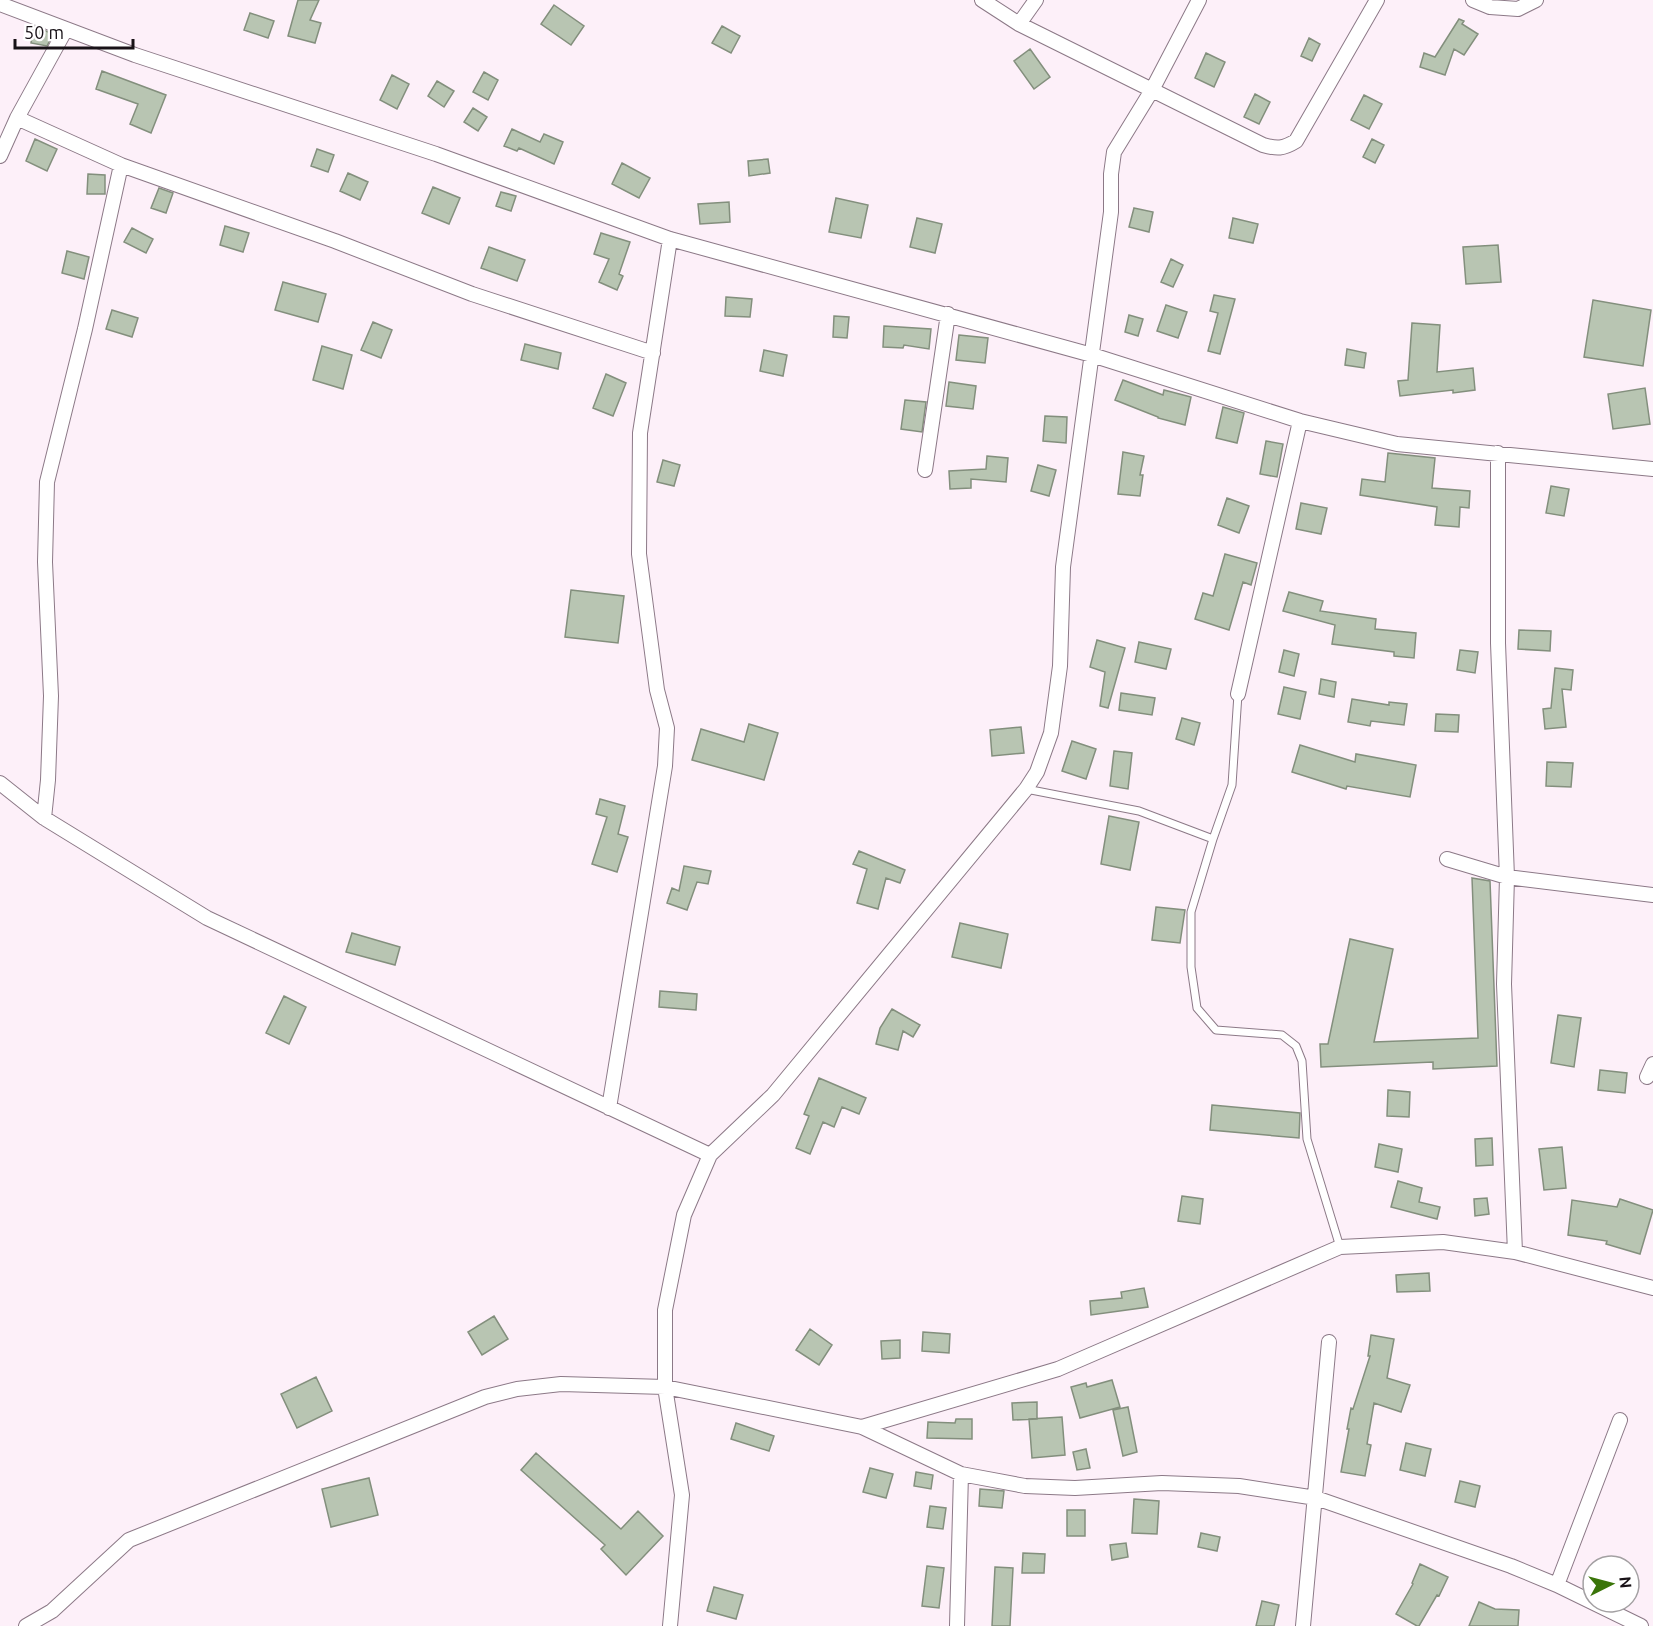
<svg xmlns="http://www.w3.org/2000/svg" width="1653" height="1626" font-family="Ubuntu,sans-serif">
<rect width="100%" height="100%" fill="#fdf0f9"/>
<path fill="#b8c5b2" stroke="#838f7d" stroke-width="1.5" d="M298 0H319L310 20 321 23 315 43 288 36Z
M554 5 584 26 571 45 541 24Z
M250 13 274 21 268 38 244 30Z
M1459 19 1464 21 1462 24 1478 34 1464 55 1454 49 1445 75 1420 67 1424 53 1435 57Z
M34 26 53 34 47 46 31 43Z
M722 26 740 36 731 53 712 43Z
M1309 38 1320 44 1312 61 1301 56Z
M1030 49 1050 77 1034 89 1014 61Z
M1206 53 1225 62 1214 87 1195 78Z
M102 71 166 95 151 133 130 124 138 104 96 89Z
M484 72 498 80 488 100 473 92Z
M392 75 409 84 397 109 380 100Z
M437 81 454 91 444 107 428 96Z
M1255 94 1270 102 1259 124 1244 117Z
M1364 95 1382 104 1369 129 1351 120Z
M473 108 487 117 478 131 464 122Z
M512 129 540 142 544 134 563 142 554 164 519 148 517 151 504 146Z
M35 139 57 149 47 171 26 161Z
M1372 139 1384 145 1375 163 1363 157Z
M317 149 334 155 328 172 311 166Z
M768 159 770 173 749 176 748 161Z
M622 163 650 178 639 198 612 184Z
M348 173 368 182 360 200 340 191Z
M88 174 105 175V194H87Z
M433 187 460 198 449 224 422 213Z
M159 188 173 193 166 213 151 208Z
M501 192 516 196 511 211 496 206Z
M836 198 868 205 861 238 829 232Z
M729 202 730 222 700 224 698 204Z
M1134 208 1153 212 1149 232 1129 227Z
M917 218 942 224 935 253 910 247Z
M1233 218 1258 224 1253 243 1229 238Z
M225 226 249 233 243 252 220 245Z
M132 228 153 239 146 253 124 242Z
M601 233 630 242 619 274 623 276 617 290 599 282 609 259 594 254Z
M1498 245 1501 282 1466 284 1463 247Z
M489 247 525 260 517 281 481 268Z
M67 251 89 257 84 279 62 273Z
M1171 259 1183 265 1173 287 1161 282Z
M283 282 326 294 318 322 275 310Z
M1214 295 1235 299 1220 354 1208 351 1218 313 1210 311Z
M726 297 752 299 750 317 725 316Z
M1593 300 1651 310 1643 366 1584 357Z
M1166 305 1187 312 1178 338 1157 331Z
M112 310 138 318 132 337 106 329Z
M1129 315 1143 319 1138 336 1125 332Z
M834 316 849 317 847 338 833 337Z
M373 322 392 330 381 358 361 350Z
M1412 323 1440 325 1437 372 1473 368 1475 390 1453 393V390L1400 396 1398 381 1408 380Z
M884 326 931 329 929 349 904 345 903 348 883 347Z
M959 335 988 338 985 363 956 360Z
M525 344 561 353 558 369 521 360Z
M322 346 352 355 343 389 313 380Z
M1347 349 1366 353 1364 368 1345 365Z
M764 350 787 355 783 376 760 371Z
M606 374 626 383 613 416 593 408Z
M1123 380 1163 395 1164 390 1191 397 1185 425 1158 418V417L1115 400Z
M949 382 976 386 973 409 946 406Z
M1645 388 1650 424 1613 429 1608 394Z
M905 400 926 402 922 432 901 429Z
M1223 407 1244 413 1237 443 1216 438Z
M1045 416 1067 417 1066 443 1043 441Z
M1266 441 1283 444 1277 477 1260 474Z
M1123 452 1144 456 1140 475H1143L1140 496 1118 494Z
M1388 453 1435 458 1432 488 1470 491 1469 508 1460 507 1459 527 1435 525 1437 507 1360 495 1362 479 1385 482Z
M987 456 1008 458 1006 482 971 479V488L950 489 949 471 986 469Z
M663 460 680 465 674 486 657 482Z
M1038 465 1056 470 1049 496 1031 491Z
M1551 486 1569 489 1564 516 1546 513Z
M1227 498 1249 506 1239 533 1218 525Z
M1301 503 1327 508 1321 534 1296 529Z
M1225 554 1257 563 1251 585 1243 582 1229 630 1195 619 1203 593 1213 596Z
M571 590 624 596 618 643 565 637Z
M1289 592 1323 601 1320 611 1376 619 1375 629 1416 633 1414 658 1394 656V652L1332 644 1335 625 1283 611Z
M1519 630 1551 631 1550 651 1518 649Z
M1097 640 1125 648 1108 708 1100 706 1105 672 1090 667Z
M1139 642 1171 649 1166 669 1135 662Z
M1284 650 1299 654 1294 676 1279 672Z
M1460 650 1478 652 1475 673 1457 670Z
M1555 668 1573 670 1571 690 1562 689 1566 727 1545 729 1543 709 1551 708Z
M1321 679 1336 682 1334 697 1319 694Z
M1284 687 1306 692 1300 719 1278 714Z
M1121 693 1155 698 1152 715 1119 710Z
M1352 699 1389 705V702L1407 704 1404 725 1371 721 1370 726 1348 722Z
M1436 714 1459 715 1458 732 1435 731Z
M1182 718 1200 723 1194 745 1176 739Z
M749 724 778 733 764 780 692 760 701 729 744 742Z
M1021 727 1024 753 992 756 990 730Z
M1072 741 1096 749 1086 779 1062 771Z
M1300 745 1355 762 1356 754 1416 765 1410 797 1347 786 1346 789 1292 772Z
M1114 751 1132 753 1128 789 1110 786Z
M1547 762 1573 763 1571 787 1546 786Z
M600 799 625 806 618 834 628 837 617 872 592 864 607 817 596 814Z
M1109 816 1139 822 1130 870 1101 864Z
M859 851 905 870 900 883 886 878 878 909 857 903 867 869 853 864Z
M684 866 711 871 708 884 697 882 687 910 667 903 672 888 679 891Z
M1472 878 1490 881 1497 1066 1433 1069V1062L1321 1067 1320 1044H1328L1350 939 1393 949 1374 1042 1478 1038Z
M1156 907 1185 910 1180 943 1152 940Z
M960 923 1008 934 1001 968 952 957Z
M352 933 400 947 395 965 346 952Z
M660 991 697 994 696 1010 659 1007Z
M284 996 306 1007 289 1044 266 1033Z
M892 1009 920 1025 913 1037 903 1031 898 1050 876 1044 880 1028Z
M1558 1015 1581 1018 1574 1067 1551 1063Z
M1600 1070 1627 1073 1625 1093 1598 1090Z
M819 1078 866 1098 859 1114 842 1107 834 1127 823 1122 810 1154 796 1148 809 1116 804 1114Z
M1388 1090 1410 1092 1409 1117 1387 1116Z
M1212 1105 1300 1113 1299 1138 1210 1130Z
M1492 1138 1493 1165 1476 1166 1475 1139Z
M1379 1144 1402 1149 1398 1172 1375 1167Z
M1562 1147 1566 1188 1544 1190 1539 1149Z
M1398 1181 1422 1188 1419 1202 1440 1207 1437 1219 1391 1207Z
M1182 1196 1203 1199 1200 1224 1178 1221Z
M1487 1198 1489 1214 1475 1216 1474 1199Z
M1620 1199 1653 1210 1640 1254 1606 1244 1607 1241 1568 1235 1572 1200 1617 1207Z
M1429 1273 1430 1291 1397 1292 1396 1275Z
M1144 1288 1148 1307 1091 1315 1090 1301 1122 1298 1121 1292Z
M494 1316 508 1339 482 1355 468 1332Z
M810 1329 832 1345 819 1365 796 1350Z
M923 1332 950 1334 949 1353 922 1351Z
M1371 1335 1394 1339 1387 1378 1410 1385 1401 1412 1374 1403 1367 1444 1371 1445 1365 1476 1341 1472 1349 1429H1347L1351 1408 1353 1409 1370 1356H1368Z
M900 1340V1358L882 1359 881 1341Z
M316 1377 332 1411 297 1428 281 1394Z
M1112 1380 1120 1407 1080 1418 1071 1387 1086 1383 1087 1387Z
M1037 1402V1419L1013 1420 1012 1403Z
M1128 1407 1137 1452 1123 1456 1113 1410Z
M1062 1417 1065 1455 1032 1458 1029 1419Z
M956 1419H972V1439L927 1438 928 1422 955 1423Z
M736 1423 774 1436 769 1451 731 1439Z
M1406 1443 1431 1449 1425 1476 1400 1470Z
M1086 1449 1090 1468 1077 1470 1073 1452Z
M536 1453 621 1529 638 1511 663 1536 626 1575 601 1549 605 1545 521 1470Z
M870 1468 893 1474 886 1498 863 1492Z
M916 1472 933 1475 931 1489 914 1486Z
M369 1478 378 1515 331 1527 322 1489Z
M1460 1481 1480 1486 1475 1507 1455 1502Z
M980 1489 1004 1491 1002 1508 979 1506Z
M1134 1499 1159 1501 1157 1534 1132 1533Z
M930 1506 946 1508 943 1529 927 1527Z
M1067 1510H1085V1536H1067Z
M1201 1533 1220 1537 1217 1551 1198 1547Z
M1126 1543 1128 1557 1112 1560 1110 1545Z
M1023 1553 1045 1554 1044 1573H1022Z
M1420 1564 1448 1577 1439 1596 1437 1595 1419 1626H1417L1396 1614 1413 1584 1412 1583Z
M927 1566 944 1568 939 1608 922 1606Z
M995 1567 1013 1568 1010 1626H992Z
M714 1587 743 1595 736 1619 707 1611Z
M1262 1601 1279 1605 1274 1626H1256Z
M1479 1602 1495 1609 1519 1610 1518 1626H1469Z"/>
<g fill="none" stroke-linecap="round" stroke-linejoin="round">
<defs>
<path id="lane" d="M1238 694 1232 785 1213 839 1191 912V967L1197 1008 1216 1030 1282 1035 1296 1046 1302 1061 1307 1139 1340 1247
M1026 789 1139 811 1213 839"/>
<path id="street" d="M982 0 1019 24 1263 145C1277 149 1283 149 1296 141L1377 0
M1473 0 1490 7 1518 9 1536 0
M0 4 135 55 436 154 670 239 1092 355 1300 421 1397 444 1653 469
M1019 24 1036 0
M17 118 121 165 335 241 472 294 653 353
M0 156 17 118 66 29
M1498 453V643L1507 877 1504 984 1515 1252
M925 470 948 314
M1238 694 1300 421
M0 783 44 818 207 918 710 1155
M44 818 48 780 51 696 45 562 47 482 85 329 121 165
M1447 859 1507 877 1653 895
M1647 1077 1653 1064
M609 1108 665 766 667 728 657 690 639 554 640 433 670 239
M862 1427 1058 1369 1340 1247 1443 1242 1515 1252 1653 1288
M1557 1585 1620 1420
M26 1626 52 1611 129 1540 485 1397 517 1389 561 1384 665 1387 862 1427 961 1474 1025 1486 1075 1488 1162 1483 1239 1486 1316 1498 1511 1566 1557 1585 1641 1626
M670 1626 682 1495 665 1387V1310L684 1215 710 1155 773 1095 1026 789 1037 772 1051 733 1060 666 1063 567 1111 212V174L1114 152 1152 90 1199 0
M957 1626 961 1474
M1303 1626 1329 1342"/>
</defs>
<use href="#lane" stroke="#8c7987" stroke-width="9"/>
<use href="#street" stroke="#8c7987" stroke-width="16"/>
<use href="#lane" stroke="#fff" stroke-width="7"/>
<use href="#street" stroke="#fff" stroke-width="14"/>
</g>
<g transform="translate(1611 1584) rotate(84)"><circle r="28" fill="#ffffff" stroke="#a3a0a2" stroke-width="1.5"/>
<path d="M0-4.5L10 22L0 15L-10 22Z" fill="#3a7509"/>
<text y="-9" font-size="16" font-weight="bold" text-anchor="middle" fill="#181217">N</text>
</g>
<path d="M15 39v9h118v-9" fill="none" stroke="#181217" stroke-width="3"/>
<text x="24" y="39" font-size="18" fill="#181217" stroke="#ffffff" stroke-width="4.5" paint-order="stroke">50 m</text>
</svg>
